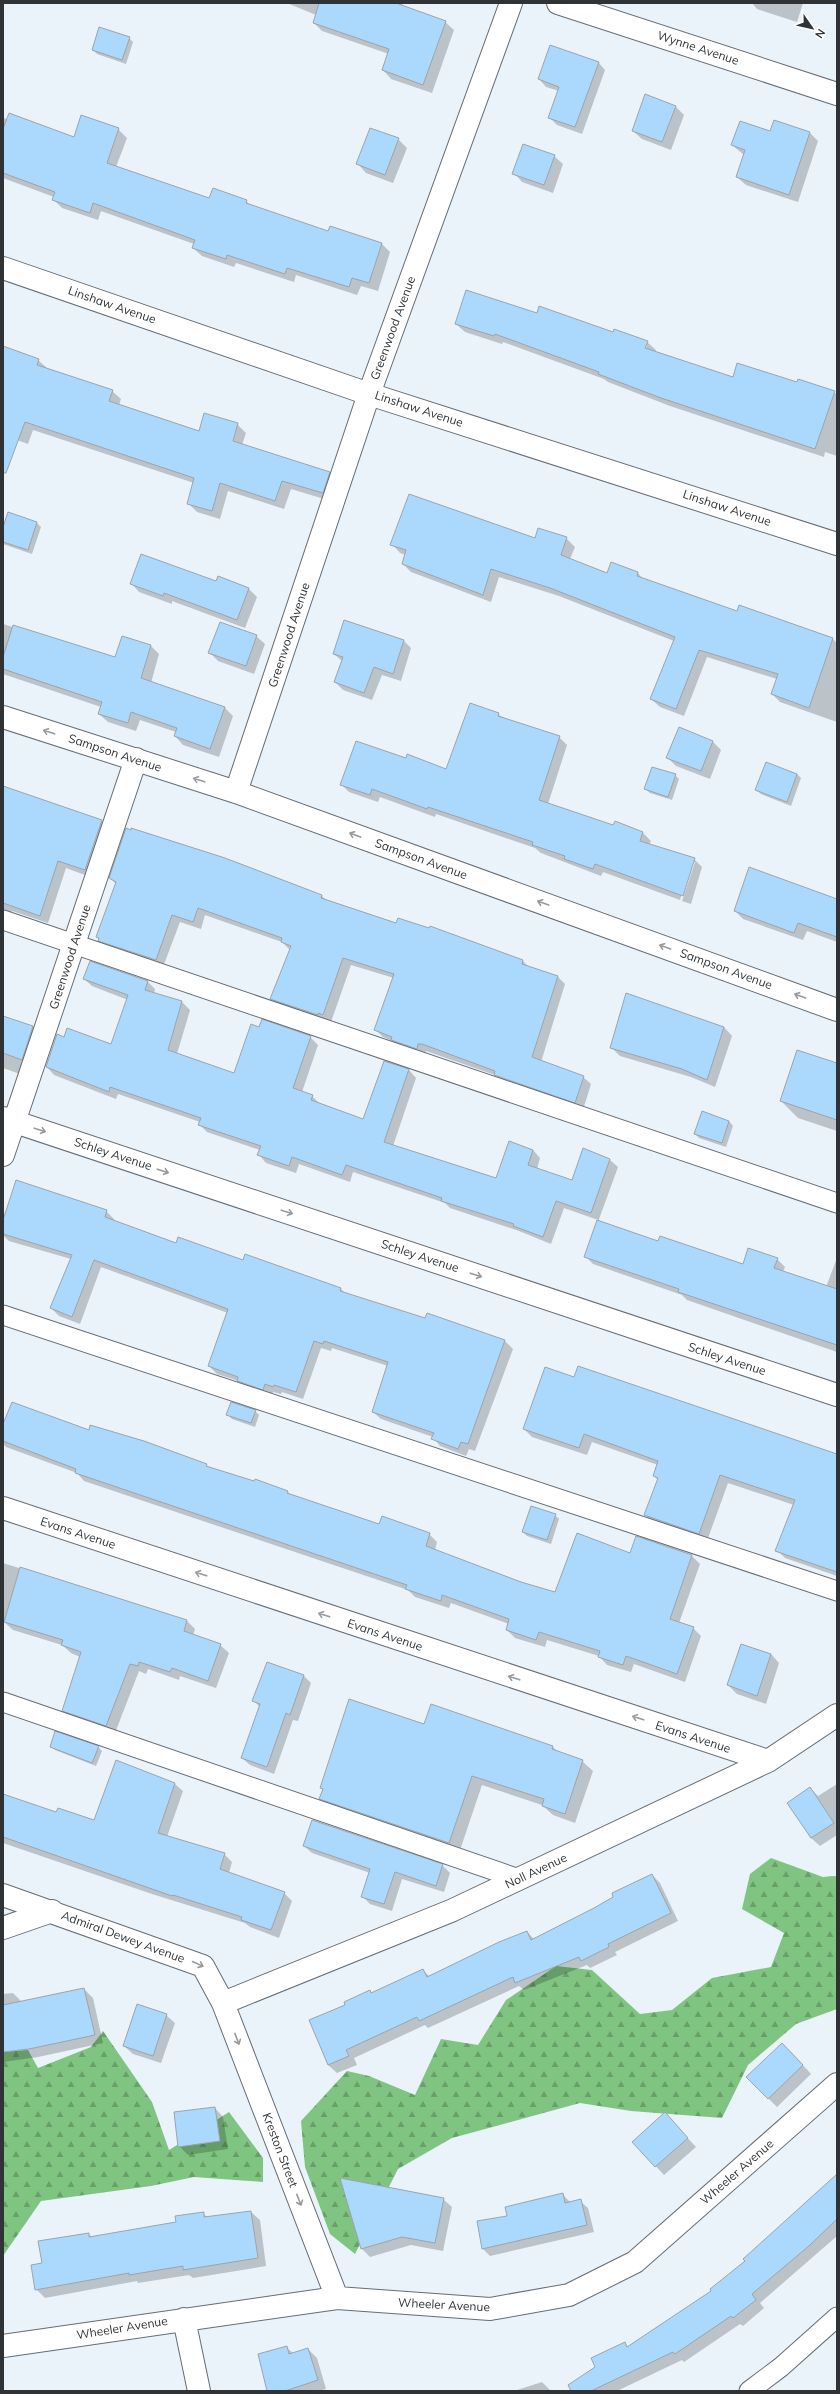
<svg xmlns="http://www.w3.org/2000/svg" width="840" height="2394" font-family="Mulish,sans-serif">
<defs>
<pattern id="forest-firs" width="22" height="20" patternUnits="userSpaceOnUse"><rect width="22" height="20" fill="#80c481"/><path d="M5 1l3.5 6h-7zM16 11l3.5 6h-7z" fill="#69a06a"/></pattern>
</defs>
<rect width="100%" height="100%" fill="#eaf3fa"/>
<path fill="url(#forest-firs)" d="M771 1858 823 1877 837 1876V2009L796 2024 748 2065 722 2118 631 2111 580 2103 452 2138 398 2169 355 2254 330 2234 305 2167 301 2121 347 2071 369 2076 415 2095 441 2039 478 2045 506 2000 556 1966 592 1970 640 2014 672 2010 712 1978 771 1967 784 1933 742 1909 750 1874Z
M103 2031 152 2102 169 2150 229 2112 263 2158V2182L194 2177 151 2186 41 2201 3 2256V2052L28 2050 38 2068 91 2047Z"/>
<path fill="#0003" fill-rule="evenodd" d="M287 3H403L402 6 445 22 454 30 432 93 391 79 383 70 389 54 322 31 314 23 316 15Z
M752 3H803L797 22 757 9Z
M129 38 133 42 126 64 97 54 93 50Z
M598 62 605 70 582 134 557 125 549 117 559 91 546 87 539 79Z
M675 106 684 115 671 150 642 139 633 131Z
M3 118 74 138 118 129 127 138 116 167 210 200 246 201 252 207 329 232 331 227 382 244 390 252 378 291 361 286 357 295 296 275 294 282 236 263 234 267 202 256 193 248 194 244 101 211 98 220 62 208 53 199 54 197 3 178Z
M771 133H810L818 141 798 202 746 185 737 177 744 155 732 145Z
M398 139 407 148 393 183 366 173 358 164Z
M554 156 563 164 553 193 522 182 514 173Z
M537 314 647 342 656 350 655 353 734 379 797 384 834 392 837 395V456L825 452 824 457 670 406 608 382 604 379 503 342 502 344 465 332 456 324ZM645 345H647L644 353Z
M3 347 38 360 47 368 112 391 121 399 119 405 199 432 237 424 246 433 242 445 329 473 338 482 331 501 291 489 284 509 228 491 220 519 197 512 188 503 194 483 33 430 28 444 3 435Z
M37 523 41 527 32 554 3 544V530Z
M566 538 575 547 570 559 607 574 611 563 638 573 644 580 738 613 740 606 833 639 837 643V722L780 702 772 694 777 679 707 657 684 716 660 707 651 699 674 641 559 596 499 577 491 602 411 572 403 564 406 555 400 553 392 544Z
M131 583H217L249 589 257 597 245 628 172 601V604L139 592Z
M3 624 116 659 122 637 151 646 159 654 151 683 224 707 233 716 219 757 183 745 175 736 176 732 140 720 136 731 108 722 99 714 101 707 3 674Z
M256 636 265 644 254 674 218 661 210 653Z
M404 641 411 648 401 681 382 675 372 700 343 690 335 682 343 662 334 654Z
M498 714 503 718 559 737 567 745 548 804 614 827 615 823 643 833 651 841 649 845 694 859 702 867 691 904 682 901 695 862H692L680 900 603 872 601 876 541 853 535 848 436 814 435 817 380 797 378 802 349 792 341 784 406 759 447 770Z
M679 728 713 742 721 750 710 779 676 766 667 757Z
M766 763 797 774 801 778 791 806 761 794 756 790Z
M675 775 679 779 672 800 650 793 645 789Z
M3 787 102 821 110 829 93 878 66 868 48 923 12 911 10 917 3 920Z
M224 859 322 896 326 900 397 924 522 960 529 967 557 976 565 984 541 1062 583 1077 591 1084 583 1110 503 1082 495 1075 426 1051 424 1056 400 1048 394 1042 383 1037 375 1029 394 978 351 965 331 1022 279 1007 271 999 290 950 282 942 205 915 201 929 180 922 163 967 107 948 99 940 97 936 116 884 110 878Z
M837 901V942L807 931 803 940 743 919 735 911Z
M84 979 148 982 155 989 154 994 182 1002 190 1010 177 1054 235 1074 310 1037 318 1045 302 1092 312 1096 320 1104 364 1120 384 1062 409 1070 416 1078 393 1146 497 1179 533 1150 540 1158 537 1169 572 1182 583 1150 610 1160 618 1167 598 1222 659 1243 743 1265 777 1259 785 1267 783 1272 826 1287 837 1258V1352L687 1300 682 1295 593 1264 585 1256 598 1220 564 1208 551 1244 519 1231 450 1208 445 1203 353 1172 350 1182 299 1164 296 1173 266 1163 259 1155 260 1150 207 1132 200 1125V1122L118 1094 116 1099 54 1075 47 1067 65 1038 112 1045 128 1000 92 986Z
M3 1017 32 1027 40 1035 20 1074 3 1068Z
M724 1027 732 1036 715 1087 691 1077 620 1056 611 1047Z
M837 1063V1131L798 1118 781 1101Z
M729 1121 733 1126 726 1147 699 1138 695 1134Z
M106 1211 114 1219 113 1221 177 1244 244 1261 246 1256 341 1289 347 1295 426 1320 428 1314 505 1341 513 1349 475 1451 469 1449 466 1456 440 1446 433 1437 381 1419 373 1412 388 1366 332 1348 331 1351 321 1348 303 1399 282 1392 281 1394 273 1392 271 1397 246 1388 239 1381 217 1374 209 1366 228 1313 101 1267 80 1324 59 1316 51 1308 71 1259 9 1241 3 1235V1229Z
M574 1378 837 1455V1576L785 1558 777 1550 794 1505 728 1483 707 1541 653 1523 645 1515 658 1480 654 1476 658 1465 592 1442 587 1455 532 1437 524 1429Z
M255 1411 259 1415 255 1427 232 1419 228 1415Z
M3 1426 89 1431 206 1465 210 1468 255 1483V1481L288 1492 291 1495 380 1525 429 1534 437 1542 435 1550 521 1583 556 1593 630 1554 691 1555 700 1564 679 1623 693 1628 701 1636 685 1682 634 1664 631 1672 607 1665 599 1656 547 1640 545 1647 515 1638 507 1630 509 1624 451 1603 449 1608 415 1597 408 1590 84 1481 77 1473 6 1447 3 1443Z
M555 1515 559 1519 551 1544 527 1536 523 1532Z
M3 1563 187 1621 195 1629 193 1635 220 1645 229 1653 216 1688 180 1676 179 1680 148 1669 146 1674 139 1671 115 1733 71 1718 63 1710 80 1657 71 1653 62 1645 13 1630 3 1621Z
M771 1654 779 1663 766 1704 737 1694 728 1685Z
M304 1676 311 1683 298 1721 293 1720 274 1774 250 1765 242 1758 260 1707 254 1701Z
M425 1725 553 1747 558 1752 582 1761 593 1771 575 1823 553 1815 542 1805 482 1785 459 1853 331 1809 321 1799 323 1790 321 1788Z
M51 1746 98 1747 102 1751 96 1766 55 1750Z
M116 1761 175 1784 183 1791 167 1837 224 1854 232 1862 229 1873 284 1893 292 1901 279 1938 250 1927 245 1923 152 1894 3 1843V1795L57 1814 95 1822Z
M837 1784V1835L820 1846 811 1838 788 1803 810 1788 818 1796Z
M304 1846 442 1865 450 1873 444 1892 402 1879 392 1911 370 1904 362 1896 370 1873 312 1853Z
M652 1875 660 1883 678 1921 615 1952 617 1955 590 1968 587 1965 524 1990 519 1986 428 2028 425 2025 354 2058 357 2065 337 2073 328 2065 310 2021 346 2006 370 1991 372 1994 423 1970 429 1976 527 1932 534 1939 594 1909Z
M84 1989 93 1998 103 2043 38 2057 3 2062V1994L13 1993 22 2002Z
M166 2015 175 2023 161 2063 133 2054 124 2046Z
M791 2052 811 2074 777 2107 747 2077Z
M215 2108 223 2117 228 2149 188 2155 179 2146Z
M673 2122 696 2147 664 2175 633 2142Z
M837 2176V2236L760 2303 764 2308 743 2326 740 2324 684 2362 682 2360 617 2391H573L625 2344 628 2347 713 2292Z
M562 2194 570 2202 580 2201 588 2208 594 2232 490 2256 483 2249 508 2217Z
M443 2199 452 2207 443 2251 411 2245 370 2257 362 2249Z
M251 2212 260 2220 266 2266 193 2278 189 2275 138 2283 137 2281 45 2298 36 2289 43 2264 88 2234 92 2237 177 2223 203 2213 208 2218Z
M287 2348 294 2354 308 2349 317 2358 326 2389 319 2391H268Z
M542 2382 551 2391H514Z"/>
<path fill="#abd9fe" stroke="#9ca4ab" d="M319 3H396L446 21 423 85 382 70 389 49 313 23Z
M99 27 130 37 122 60 92 50Z
M550 45 599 62 575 127 548 118 559 87 538 79Z
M645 94 676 106 662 142 632 131Z
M9 113 74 137 81 115 119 128 107 163 209 198 213 188 247 200 246 203 328 231 330 226 382 243 369 283 352 278 349 287 287 268 285 274 227 255 226 259 192 248 195 240 93 203 90 213 52 200 55 192 3 173V129Z
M774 120 810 132 789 195 736 177 745 150 731 145 740 121 770 131Z
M370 128 399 138 385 175 356 164Z
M523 144 555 155 544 185 512 174Z
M466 290 537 313 539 306 613 332 614 329 648 341 645 348 733 377 737 363 797 382 798 379 835 391 815 449 661 398 598 374 599 372 495 334 494 336 455 324Z
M3 346 39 359 37 365 113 390 109 401 199 431 204 413 238 423 233 441 330 472 323 493 282 481 275 501 220 483 212 511 187 504 194 478 25 422 6 473H3Z
M409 494 535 538 538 528 567 537 561 555 607 573 611 562 638 572 637 576 737 611 739 605 833 638 809 708 771 694 778 674 699 650 676 709 650 699 675 637 550 588 491 569 483 595 402 564 406 550 390 545Z
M8 512 37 522 28 550 3 542V527Z
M141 554 216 581 218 576 249 588 237 620 164 593 163 596 130 584Z
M344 620 404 640 393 674 374 667 364 693 334 682 343 657 333 654Z
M220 622 257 635 246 666 208 653Z
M13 625 115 657 122 636 151 645 141 678 225 707 210 749 174 736 177 728 131 712 128 723 98 714 102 702 3 669V657Z
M470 703 499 713 498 716 560 736 539 800 613 825 615 821 643 832 640 841 695 858 683 896 595 864 593 869 564 859 565 856 532 845 533 842 428 807 427 809 372 789 370 795 340 785 356 741 406 758 407 754 446 769Z
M679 727 713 741 701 771 666 758Z
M766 762 797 774 787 802 755 790Z
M652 767 676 774 668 797 644 789Z
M3 786 102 820 85 870 58 861 40 916 3 903Z
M126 828 131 830V828L225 858 322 895 321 898 396 923 398 918 429 928 430 926 523 960 522 964 558 976 532 1057 584 1076 575 1103 494 1075 495 1071 422 1044H418L417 1049 391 1040 392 1037 374 1030 394 974 343 958 323 1015 318 1013V1015L270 999 291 946 281 942 282 938 198 908 193 922 172 915 156 960 98 941 99 938 96 937 116 882 109 878Z
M749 867 837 899V937L798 923 794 933 734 911Z
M90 961 148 981 145 990 182 1001 168 1050 234 1073 251 1024 259 1027 262 1019 311 1036 293 1088 313 1095 311 1100 363 1119 384 1061 409 1069 384 1142 496 1178 509 1141 533 1150 528 1165 572 1180 583 1148 610 1159 591 1213 556 1201 543 1237 513 1226 514 1224 441 1201 442 1198 346 1165 342 1175 292 1157 289 1166 257 1155 261 1146 198 1125 201 1118 110 1087 109 1092 46 1067 57 1034 64 1037 67 1028 111 1044 128 995 83 979Z
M626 993 724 1027 707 1080 682 1069 610 1048Z
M3 1016 33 1026 22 1060 3 1053Z
M797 1050 837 1063V1120L780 1101Z
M702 1111 729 1121 722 1143 694 1134Z
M16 1180 107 1210 105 1217 176 1243 178 1237 243 1260 245 1254 341 1288 340 1291 425 1318 427 1313 505 1340 468 1444 461 1442 458 1449 431 1439 434 1433 372 1412 388 1362 324 1341 323 1344 314 1341 296 1392 274 1385 273 1387 265 1384 263 1390 237 1381 238 1377 208 1366 228 1309 94 1260 72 1317 50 1308 72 1255 3 1234V1220Z
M597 1220 658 1241 660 1236 743 1264 748 1248 778 1258 774 1268 837 1289V1345L678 1292 679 1289 584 1257Z
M578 1366 837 1454V1572L775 1551 795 1500 720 1475 699 1534 644 1515 658 1478 653 1476 658 1461 584 1434 579 1448 523 1429 545 1367 574 1377Z
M12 1402 89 1430 90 1425 144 1441 207 1464 206 1466 254 1481 255 1479 288 1491 287 1493 379 1524 382 1516 430 1533 426 1546 521 1582 555 1592 577 1533 630 1553 636 1536 692 1555 670 1619 694 1627 677 1674 626 1656 623 1665 598 1657 600 1651 539 1632 536 1640 506 1630 509 1619 442 1595 441 1601 405 1589 407 1585 75 1473 76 1469 3 1441V1424Z
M231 1402 256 1410 251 1423 226 1415Z
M531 1506 556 1514 547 1540 522 1532Z
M20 1567 187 1620 184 1631 221 1644 208 1681 172 1668 170 1672 139 1662 138 1666 130 1664 106 1726 62 1711 81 1652 61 1645 63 1640 4 1622Z
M741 1644 771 1654 757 1696 727 1685Z
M267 1662 304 1675 290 1715 286 1713 267 1767 241 1758 260 1704 252 1701Z
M349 1699 424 1724 431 1704 553 1746 552 1749 583 1760 565 1814 542 1806 544 1799 472 1776 449 1843 319 1799 323 1789 320 1788Z
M55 1731 99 1746 92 1763 50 1747Z
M116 1760 175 1783 158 1833 225 1853 220 1869 285 1892 271 1930 241 1920 242 1917 173 1895 172 1896 3 1837V1794L56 1812 58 1808 94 1820Z
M810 1787 834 1823 811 1838 787 1803Z
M312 1820 443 1864 436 1886 395 1872 384 1904 361 1897 370 1869 303 1846Z
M652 1874 671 1913 608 1944 609 1947 581 1961 579 1957 515 1983 513 1977 419 2021 417 2017 346 2050 349 2056 328 2065 309 2020 345 2005 344 2002 370 1990 371 1993 423 1969 427 1977 499 1942 527 1931 531 1940 594 1908 613 1897 612 1893Z
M84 1988 95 2035 29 2049 3 2052V2005Z
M137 2004 167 2014 153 2056 123 2046Z
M782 2043 803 2065 768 2099 746 2077Z
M215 2107 220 2141 178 2147 174 2112Z
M665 2112 688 2138 655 2167 632 2142Z
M837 2174V2219L810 2245 752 2294 756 2300 733 2318 731 2316 675 2354 673 2352 591 2391H571L568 2385 595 2367 591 2358 625 2342 627 2347 711 2291 710 2289 745 2261 743 2259Z
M340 2178 444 2198 435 2243 402 2237 361 2249Z
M563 2193 565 2203 581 2199 587 2225 482 2249 477 2221 507 2216 505 2207Z
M251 2211 258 2258 183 2270V2266L129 2275V2273L35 2290 31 2265 42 2263 38 2241 89 2233V2237L176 2222 175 2216 204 2212V2217Z
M287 2346 289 2354 308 2348 318 2380 285 2391H267L258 2354Z"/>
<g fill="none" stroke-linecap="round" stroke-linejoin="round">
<defs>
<path id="service" d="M3 920 837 1203
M3 1315 837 1591
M3 1702 519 1879
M749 2391 781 2367 837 2317"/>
<path id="minor" d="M558 3 837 94
M3 268 369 394 837 544
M3 717 236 792 837 1010
M236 792 369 394 511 3
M3 1118 837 1395
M3 1155 136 759
M3 1508 768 1761
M3 1895 203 1966 223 2003 337 2298
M3 1928 52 1911
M223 2003 453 1910 768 1761 837 1715
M184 2319 199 2391
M3 2346 337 2298 490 2309 569 2295 635 2262 837 2084"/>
</defs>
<use href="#service" stroke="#666d74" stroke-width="21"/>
<use href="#minor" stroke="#666d74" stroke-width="24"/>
<use href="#service" stroke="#fff" stroke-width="19"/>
<use href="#minor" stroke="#fff" stroke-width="22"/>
</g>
<defs><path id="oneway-shaft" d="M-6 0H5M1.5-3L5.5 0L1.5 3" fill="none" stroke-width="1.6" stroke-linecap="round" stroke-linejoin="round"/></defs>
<g stroke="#98999a">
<use href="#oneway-shaft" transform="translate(49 732) rotate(-162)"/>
<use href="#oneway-shaft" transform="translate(199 780) rotate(-162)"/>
<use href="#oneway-shaft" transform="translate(355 835) rotate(-160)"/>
<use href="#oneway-shaft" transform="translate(543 903) rotate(-160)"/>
<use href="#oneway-shaft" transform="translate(665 947) rotate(-160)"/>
<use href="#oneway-shaft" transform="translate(800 996) rotate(-160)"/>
<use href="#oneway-shaft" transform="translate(40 1130) rotate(18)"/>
<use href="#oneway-shaft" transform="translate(163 1171) rotate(18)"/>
<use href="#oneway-shaft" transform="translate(287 1212) rotate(18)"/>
<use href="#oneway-shaft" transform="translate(476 1275) rotate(18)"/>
<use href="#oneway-shaft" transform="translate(201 1574) rotate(-162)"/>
<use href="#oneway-shaft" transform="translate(324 1615) rotate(-162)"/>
<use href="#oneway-shaft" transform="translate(514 1678) rotate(-162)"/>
<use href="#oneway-shaft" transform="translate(638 1718) rotate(-162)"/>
<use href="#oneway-shaft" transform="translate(198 1964) rotate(25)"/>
<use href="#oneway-shaft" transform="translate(237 2039) rotate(69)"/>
<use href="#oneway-shaft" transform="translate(299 2200) rotate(69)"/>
</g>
<g text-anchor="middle" stroke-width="3" stroke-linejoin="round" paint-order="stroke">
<g font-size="12" fill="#303336" stroke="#fff">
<text transform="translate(698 48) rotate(18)" y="4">Wynne Avenue</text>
<text transform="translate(112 305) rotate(19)" y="4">Linshaw Avenue</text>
<text transform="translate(393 328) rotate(-70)" y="4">Greenwood Avenue</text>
<text transform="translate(419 409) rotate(18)" y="4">Linshaw Avenue</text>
<text transform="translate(727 508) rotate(18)" y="4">Linshaw Avenue</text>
<text transform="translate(289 635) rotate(-72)" y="4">Greenwood Avenue</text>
<text transform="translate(115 753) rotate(18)" y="4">Sampson Avenue</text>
<text transform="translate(421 859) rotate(20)" y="4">Sampson Avenue</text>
<text transform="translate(70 957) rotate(-72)" y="4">Greenwood Avenue</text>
<text transform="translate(726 969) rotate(20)" y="4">Sampson Avenue</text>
<text transform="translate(113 1154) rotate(18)" y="4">Schley Avenue</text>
<text transform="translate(420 1256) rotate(18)" y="4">Schley Avenue</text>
<text transform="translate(727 1359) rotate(18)" y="4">Schley Avenue</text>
<text transform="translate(78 1533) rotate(18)" y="4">Evans Avenue</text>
<text transform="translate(385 1635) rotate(18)" y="4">Evans Avenue</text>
<text transform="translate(693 1737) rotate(18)" y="4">Evans Avenue</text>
<text transform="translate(536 1871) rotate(-25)" y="4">Noll Avenue</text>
<text transform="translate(123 1937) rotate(20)" y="4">Admiral Dewey Avenue</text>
<text transform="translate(280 2150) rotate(69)" y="4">Kreston Street</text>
<text transform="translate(737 2172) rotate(-41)" y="4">Wheeler Avenue</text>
<text transform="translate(444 2305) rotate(3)" y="4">Wheeler Avenue</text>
<text transform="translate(122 2328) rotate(-9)" y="4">Wheeler Avenue</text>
</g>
</g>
<rect width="840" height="2394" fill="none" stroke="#303336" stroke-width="8"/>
<g transform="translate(812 28) rotate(124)" stroke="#ffffff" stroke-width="3" paint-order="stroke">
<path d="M0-3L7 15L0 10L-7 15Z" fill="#303336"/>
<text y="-6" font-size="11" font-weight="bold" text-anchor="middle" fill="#303336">N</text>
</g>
</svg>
